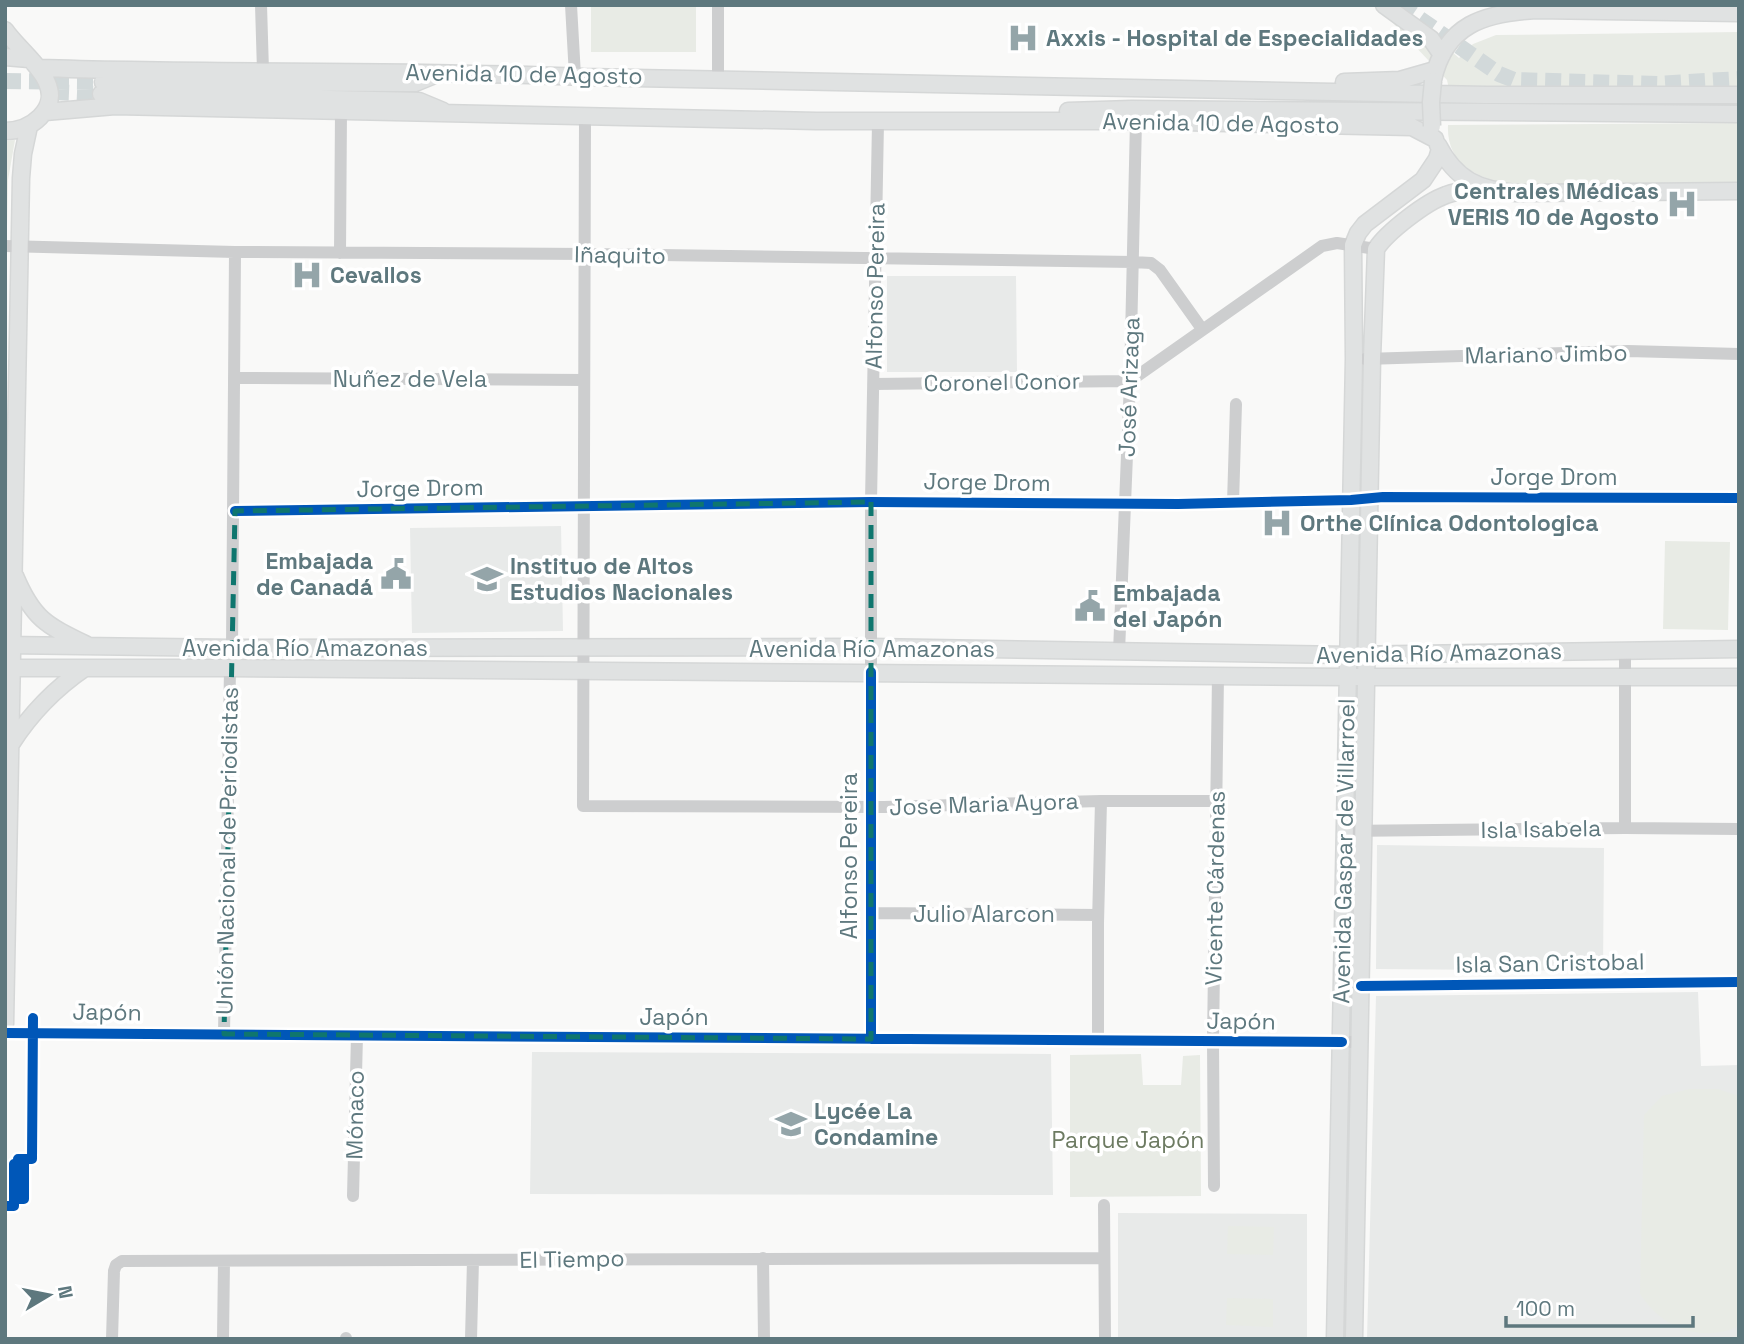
<svg xmlns="http://www.w3.org/2000/svg" width="1744" height="1344" font-family="'Space Grotesk',sans-serif">
<rect width="100%" height="100%" fill="#f9f9f8"/>
<path fill="#e8eae9" d="M887 276H1016L1017 372H887Z
M561 526 563 631 412 633 410 528Z
M1377 845 1604 848 1603 971 1376 969Z
M1698 992 1701 1066 1739 1065V1339H1367L1376 996Z
M532 1052 1051 1054 1053 1195 530 1194Z
M1118 1213 1307 1214V1339H1118Z"/>
<path fill="#e8ebe5" d="M591 5H696V52H591Z
M1376 5H1399L1459 58 1473 44 1496 35 1739 32V86L1623 90 1449 89 1447 80Z
M1739 123V182L1507 185C1476 177 1446 163 1448 125Z
M15 140 8 180 5 322V141Z
M1665 541 1730 542 1728 630 1663 629Z
M1141 1054 1143 1085H1181L1183 1056 1200 1055 1201 1196 1070 1197V1055Z
M1689 1089H1718L1739 1096V1326C1701 1344 1661 1327 1640 1294L1644 1115 1662 1096Z
M1228 1226 1274 1227 1273 1255 1227 1254Z
M1227 1298 1273 1299V1327L1226 1325Z"/>
<g fill="none" stroke-linecap="round" stroke-linejoin="round">
<path stroke="#d2d9da" stroke-width="16" stroke-dasharray="16 8" stroke-linecap="butt" d="M1400 5 1499 74 1514 80 1658 84 1739 79
M5 81 103 82
M53 92 101 94"/>
<defs>
<path id="major" d="M1384 5 1431 39 1442 55
M5 30C21 54 71 86 40 117 30 127 19 131 5 131
M5 57 29 59
M39 68C220 74 402 69 583 77L1486 95H1739
M1433 80C1445 24 1485 13 1536 10L1739 13
M103 82 415 83 437 74
M1344 82 1400 80 1435 70
M101 94 419 101 443 111
M1068 111 1132 109 1739 114
M45 112 115 106 816 121H1136L1412 127 1435 139
M1438 145C1456 180 1479 190 1516 193L1739 191
M15 576C33 619 46 625 87 645
M5 645 232 648 871 647 1347 655 1739 649
M5 668H230L1347 677H1739
M11 744C31 713 54 689 85 668
M5 1024 21 178 23 154 29 126
M1335 1339 1354 359 1353 245 1358 233 1365 224 1423 180 1437 159 1440 149
M1354 1339 1372 358 1376 249C1387 232 1426 202 1446 195 1458 190 1471 190 1484 189"/>
</defs>
<use href="#major" stroke="#d5d7d7" stroke-width="19"/>
<path stroke="#cdcecf" stroke-width="12" d="M261 5 263 71
M571 5 575 76
M718 79V5
M585 117 583 806 884 807 1101 801H1216
M5 246 235 252 590 254 1133 262 1151 263 1160 270 1202 329
M340 253 341 111
M1365 359 1628 351 1739 354
M235 378 584 380
M874 384 1130 381 1322 246 1337 243 1376 249
M1233 503 1236 404
M235 511 871 502 1178 504 1351 500 1383 497 1739 498
M232 648 235 252
M1625 650V828
M1119 652 1130 381 1136 121
M1343 831 1625 828 1739 829
M870 913 1098 915
M1361 986 1739 982
M5 1033 1360 1042
M224 1034 230 668
M871 1039V502L878 122
M1098 1041V923L1101 801
M1214 1186 1213 1041 1218 675
M353 1196 357 1035
M1104 1205 1105 1339
M763 1258 764 1339
M346 1338V1339
M112 1339 114 1271 116 1265 122 1261 1104 1258
M223 1339 224 1261
M471 1339 473 1260"/>
<use href="#major" stroke="#e0e2e2" stroke-width="16"/>
<defs>
<path id="major-bridge" d="M1432 126 1431 102 1433 81"/>
</defs>
<use href="#major-bridge" stroke="#d5d7d7" stroke-width="19" stroke-linecap="butt"/>
<use href="#major-bridge" stroke="#e0e2e2" stroke-width="16"/>
<defs>
<path id="cycleway" d="M235 511 871 502 1178 504 1351 500 1383 497 1739 498
M871 672V1039
M1361 986 1739 982
M5 1033 1342 1042
M5 1206H14V1164H24V1199H18V1159H32L33 1018"/>
</defs>
<use href="#cycleway" stroke="#fff" stroke-width="15"/>
<use href="#cycleway" stroke="#0057b8" stroke-width="10"/>
</g>
<path fill="none" stroke="#0f766e" stroke-width="5" stroke-dasharray="14 9" stroke-linejoin="round" d="M871 502V1039L224 1034 235 511Z"/>
<defs>
<symbol id="hospital-bare" viewBox="-9 -9 18 18"><path d="M-5-5h3v3.5h4V-5h3V5h-3V1.5h-4V5h-3Z" fill="#94a5a9" stroke="#fff" stroke-width="2.5" paint-order="stroke"/></symbol>
<symbol id="civic-bare" viewBox="-9 -9 18 18"><path d="M-.6-6.5H3V-4.5H.6V-3L4-1V1h2V6H-6V1h2V-1L-.6-3ZM-1.2 2.5V6h2.4V2.5Z" fill="#94a5a9" stroke="#fff" stroke-width="2.5" paint-order="stroke"/></symbol>
<symbol id="university-bare" viewBox="-9 -9 18 18"><path d="M0-5L7-2L0 1L-7-2ZM-4 1L0 2.5L4 1V4Q0 6-4 4Z" fill="#94a5a9" stroke="#fff" stroke-width="2.5" paint-order="stroke"/></symbol>
<symbol id="school-bare" viewBox="-9 -9 18 18"><path d="M0-5L7-2L0 1L-7-2ZM-4 1L0 2.5L4 1V4Q0 6-4 4Z" fill="#94a5a9" stroke="#fff" stroke-width="2.5" paint-order="stroke"/></symbol>
</defs>
<g fill-rule="evenodd">
<use href="#hospital-bare" x="1001" y="16" width="44" height="44"/>
<use href="#hospital-bare" x="1660" y="182" width="44" height="44"/>
<use href="#hospital-bare" x="285" y="253" width="44" height="44"/>
<use href="#hospital-bare" x="1255" y="501" width="44" height="44"/>
<use href="#civic-bare" x="374" y="552" width="44" height="44"/>
<use href="#university-bare" x="465" y="557" width="44" height="44"/>
<use href="#civic-bare" x="1068" y="584" width="44" height="44"/>
<use href="#school-bare" x="769" y="1102" width="44" height="44"/>
</g>
<g text-anchor="middle" stroke-width="7" stroke-linejoin="round" paint-order="stroke">
<g font-size="23" font-weight="bold" fill="#5e787e" stroke="#fff" text-anchor="start">
<text x="1046" y="46">Axxis - Hospital de Especialidades</text>
<text x="1659" y="199" text-anchor="end">Centrales Médicas<tspan x="1659" dy="26">VERIS 10 de Agosto</tspan></text>
<text x="330" y="283">Cevallos</text>
<text x="1300" y="531">Orthe Clínica Odontologica</text>
<text x="373" y="569" text-anchor="end">Embajada<tspan x="373" dy="26">de Canadá</tspan></text>
<text x="510" y="574">Instituo de Altos<tspan x="510" dy="26">Estudios Nacionales</tspan></text>
<text x="1113" y="601">Embajada<tspan x="1113" dy="26">del Japón</tspan></text>
<text x="814" y="1119">Lycée La<tspan x="814" dy="26">Condamine</tspan></text>
</g>
<g font-size="23" fill="#5e787e" stroke="#fff">
<text transform="translate(524 74) rotate(1)" y="8">Avenida 10 de Agosto</text>
<text transform="translate(1221 123) rotate(1)" y="8">Avenida 10 de Agosto</text>
<text transform="translate(620 255) rotate(1)" y="8">Iñaquito</text>
<text transform="translate(875 286) rotate(-89)" y="8">Alfonso Pereira</text>
<text transform="translate(1546 354) rotate(-1)" y="8">Mariano Jimbo</text>
<text x="410" y="387">Nuñez de Vela</text>
<text transform="translate(1002 382) rotate(-1)" y="8">Coronel Conor</text>
<text transform="translate(1129 387) rotate(-88)" y="8">José Arizaga</text>
<text x="1554" y="485">Jorge Drom</text>
<text transform="translate(987 482) rotate(1)" y="8">Jorge Drom</text>
<text transform="translate(420 488) rotate(-1)" y="8">Jorge Drom</text>
<text x="305" y="656">Avenida Río Amazonas</text>
<text x="872" y="657">Avenida Río Amazonas</text>
<text transform="translate(1439 653) rotate(-1)" y="8">Avenida Río Amazonas</text>
<text transform="translate(984 804) rotate(-2)" y="8">Jose Maria Ayora</text>
<text transform="translate(1541 829) rotate(-1)" y="8">Isla Isabela</text>
<text transform="translate(227 851) rotate(-89)" y="8">Unión Nacional de Periodistas</text>
<text transform="translate(1344 851) rotate(-89)" y="8">Avenida Gaspar de Villarroel</text>
<text transform="translate(849 856) rotate(-90)" y="8">Alfonso Pereira</text>
<text transform="translate(1215 888) rotate(-89)" y="8">Vicente Cárdenas</text>
<text x="984" y="922">Julio Alarcon</text>
<text transform="translate(1550 963) rotate(-1)" y="8">Isla San Cristobal</text>
<text transform="translate(107 1012) rotate(1)" y="8">Japón</text>
<text x="674" y="1025">Japón</text>
<text transform="translate(1241 1021) rotate(1)" y="8">Japón</text>
<text transform="translate(355 1115) rotate(-89)" y="8">Mónaco</text>
<text transform="translate(572 1259) rotate(-1)" y="8">El Tiempo</text>
</g>
<g font-size="23" fill="#6d7b62" stroke="#fff">
<text x="1128" y="1148">Parque Japón</text>
</g>
</g>
<rect width="1744" height="1344" fill="none" stroke="#5e787e" stroke-width="14"/>
<g transform="translate(49 1295) rotate(80)" stroke="#ffffff" stroke-width="5" paint-order="stroke">
<path d="M0-5L12 26L0 18L-12 26Z" fill="#5e787e"/>
<text y="-10" font-size="19" font-weight="bold" text-anchor="middle" fill="#5e787e">N</text>
</g>
<path d="M1506 1316v10h187v-10" fill="none" stroke="#5e787e" stroke-width="3.5"/>
<text x="1516" y="1316" font-size="21" fill="#5e787e" stroke="#ffffff" stroke-width="5" paint-order="stroke">100 m</text>
</svg>
